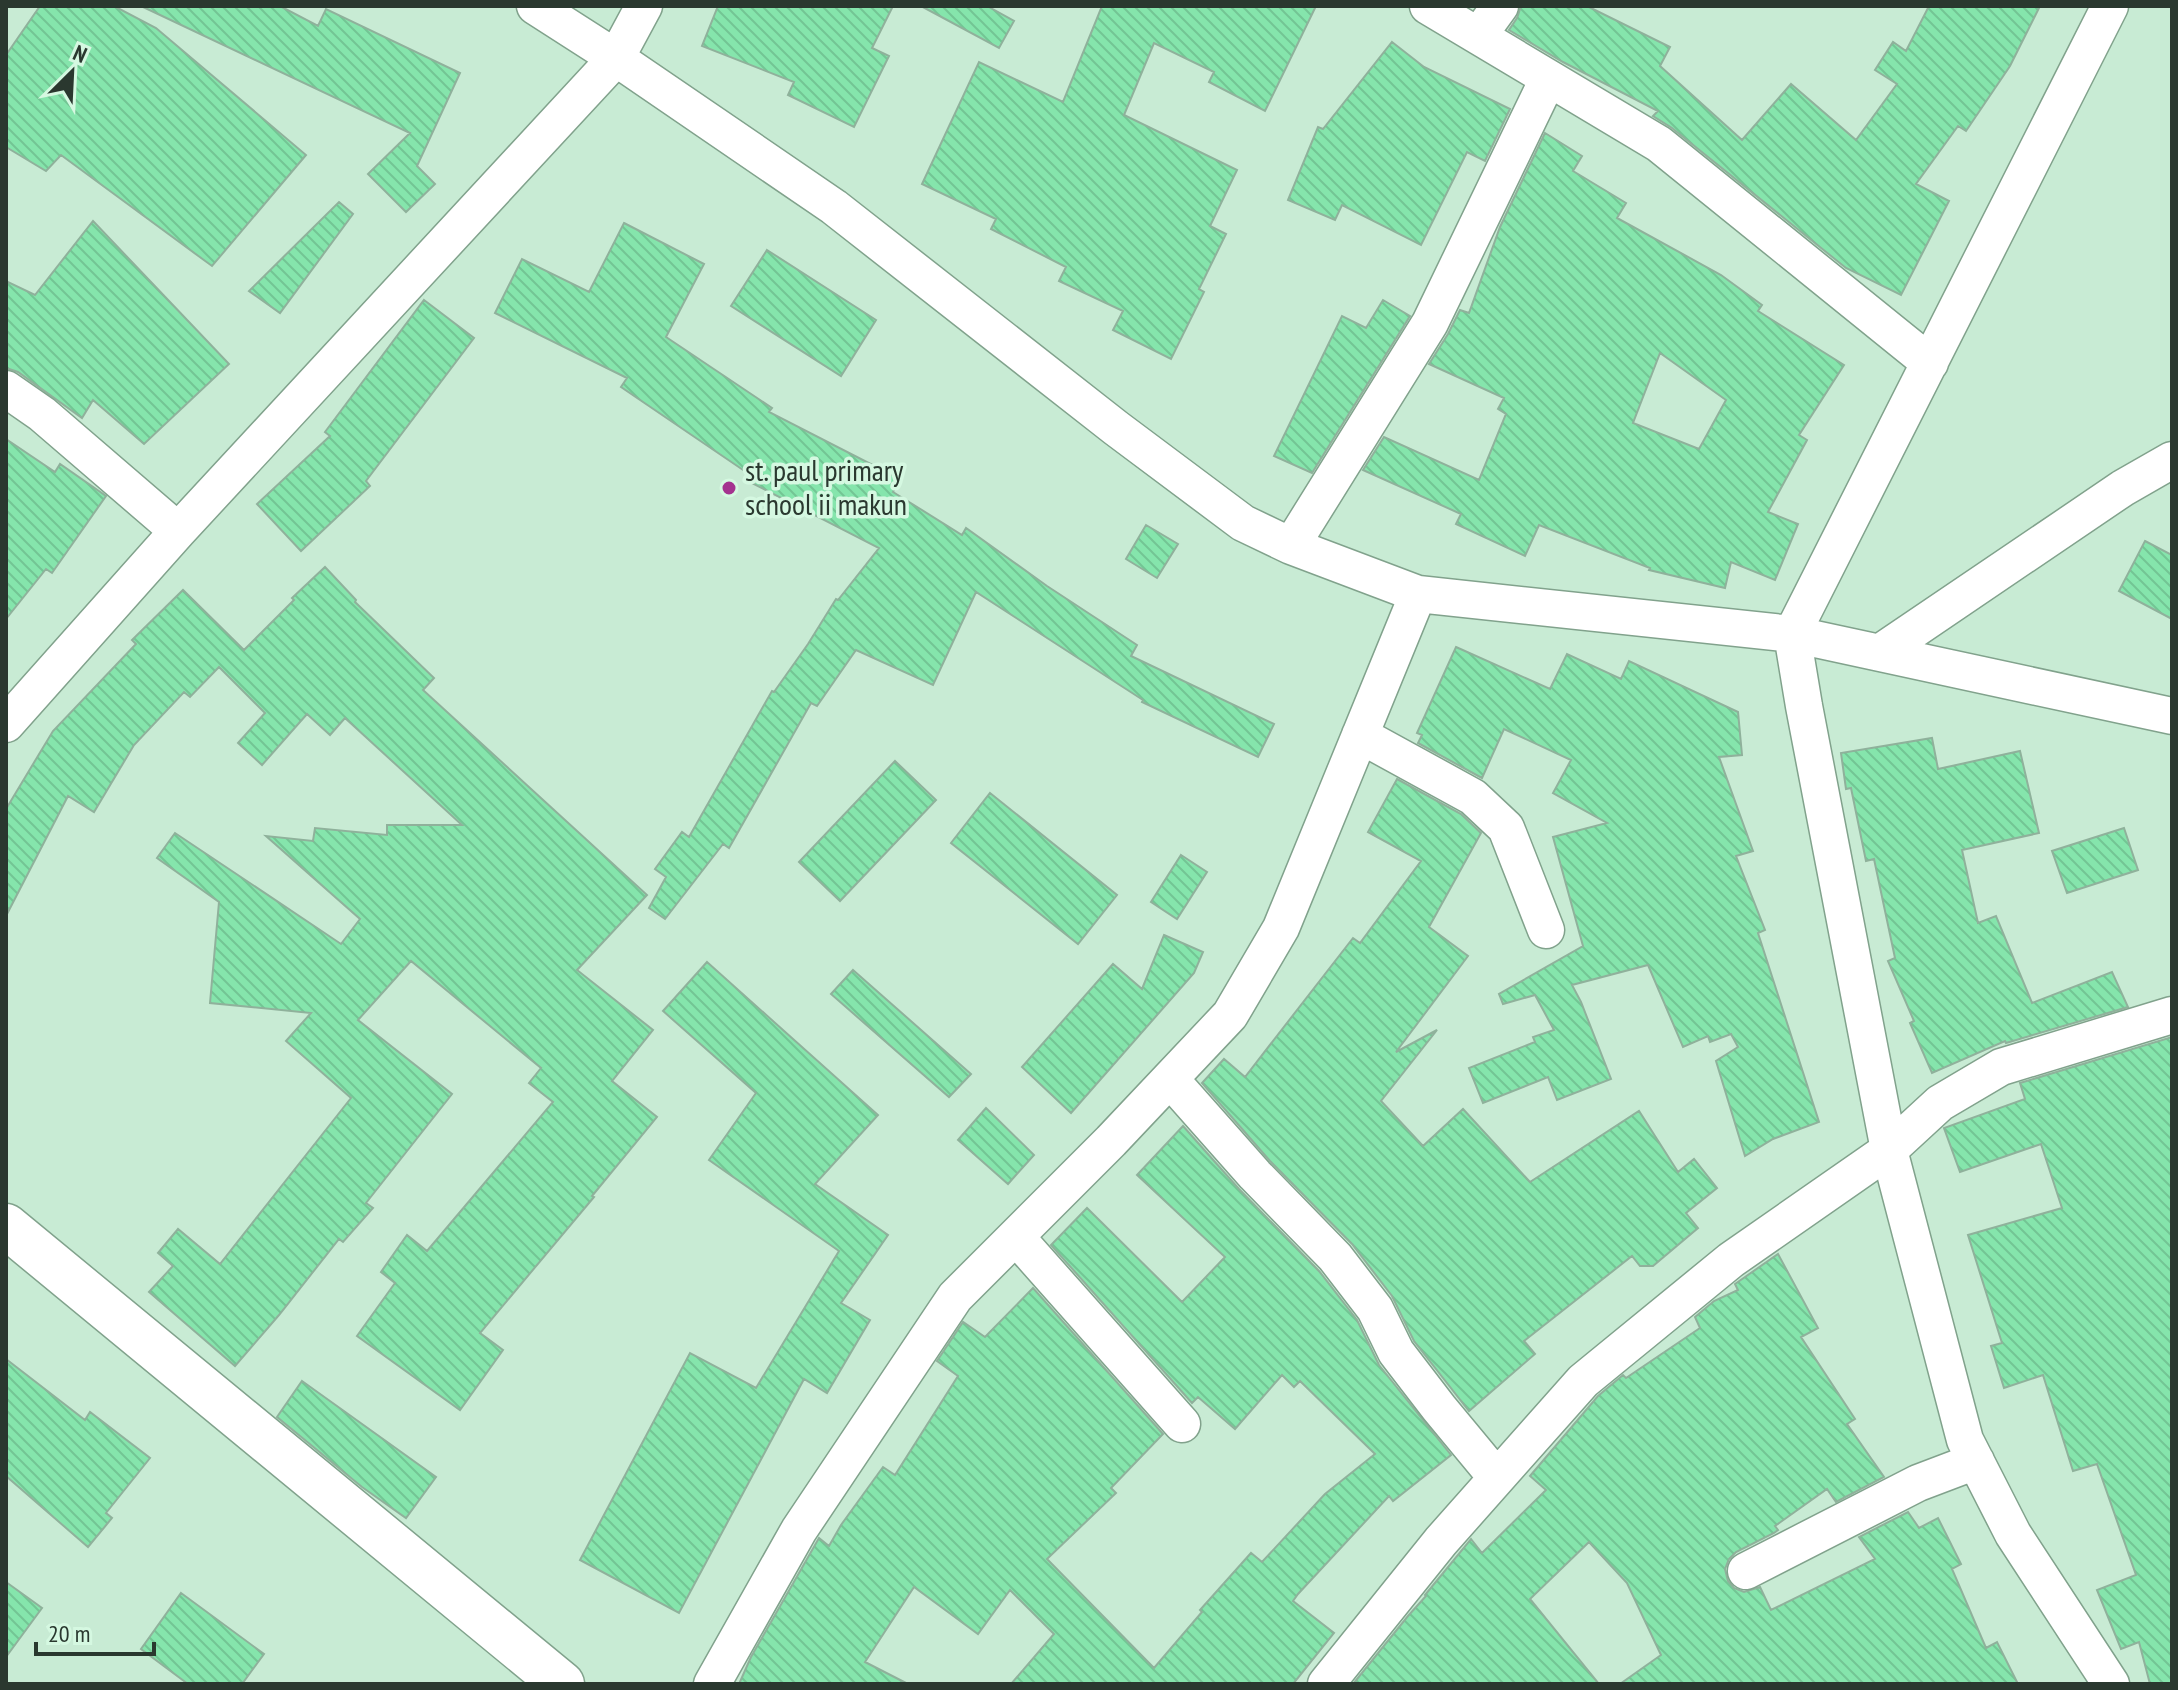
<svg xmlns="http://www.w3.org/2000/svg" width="2178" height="1690" font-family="'PT Sans Narrow',sans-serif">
<defs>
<pattern id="building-back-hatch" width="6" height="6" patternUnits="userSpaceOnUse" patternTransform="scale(2)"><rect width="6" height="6" fill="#85e5ac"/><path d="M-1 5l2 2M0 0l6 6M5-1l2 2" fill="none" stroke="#73c594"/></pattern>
</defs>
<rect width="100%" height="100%" fill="#c8ebd4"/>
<path fill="url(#building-back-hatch)" stroke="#8fb19b" stroke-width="2" fill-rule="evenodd" d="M40 6H114L156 28 306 155 212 266 61 155 46 171 6 147V55Z
M141 6H280L318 26 326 9 460 73 417 166 435 184 406 212 368 174 410 133Z
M718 6H893L872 48 889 56 854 127 788 95 794 82 702 46Z
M921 6H987L1014 21 999 48Z
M1102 6H1316L1265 111 1209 82 1214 72 1154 43 1124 115 1237 170 1210 226 1226 234 1199 289 1204 292 1171 359 1113 330 1123 311 1059 281 1066 267 991 229 996 219 922 184 979 62 1063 102Z
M1521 6H1587L1670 47 1660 66 1742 140 1791 84 1856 140 1897 84 1875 70 1893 42 1906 51 1929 6H2040L2010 66 1966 131 1958 126 1916 184 1949 201 1901 295 1846 268 1672 128 1653 116 1658 111 1563 62 1509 30 1517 18Z
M1392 42 1424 67 1510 109 1485 161 1467 152 1421 245 1342 205 1335 220 1288 200 1318 127 1323 129Z
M1545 133 1582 156 1573 171 1626 203 1617 218 1721 275 1762 305 1758 311 1844 365 1799 435 1807 440 1768 512 1798 524 1775 580 1731 562 1725 588 1649 570 1650 568 1539 525 1525 556 1456 524 1461 514 1363 470 1384 437 1479 480 1506 414 1498 409 1504 398 1429 364 1448 334 1460 310 1469 313 1500 227ZM1660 353 1726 400 1699 449 1633 423Z
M339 202 353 214 280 313 249 291Z
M93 221 229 364 144 444 93 400 82 418 18 372 6 368V281L35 295Z
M624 223 704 264 666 337 772 408 769 412 900 479 893 492 962 535 966 528 1047 586 1137 645 1131 656 1274 724 1258 757 1142 702 1143 700 976 592 933 685 856 650 817 706 811 703 729 848 723 844 665 919 649 908 666 877 655 869 682 832 689 837 772 691 774 692 808 644 836 599 838 600 879 548 746 480 749 474 621 387 627 378 495 313 522 259 589 292Z
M767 250 876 320 841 376 731 306Z
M424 300 474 338 366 481 370 486 301 551 257 504 330 436 325 432Z
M1383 300 1410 316 1312 473 1274 456 1342 316 1366 328Z
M6 439 55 472 60 464 106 496 52 573 46 569 6 619Z
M1146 525 1178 544 1157 578 1126 559Z
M2145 541 2172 555V619L2119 591Z
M325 567 356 600 355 602 434 678 423 690 647 895 577 970 653 1030 612 1081 657 1117 592 1196 594 1197 480 1333 503 1350 460 1410 357 1336 395 1283 381 1272 407 1235 427 1251 553 1102 529 1083 541 1068 411 961 358 1020 452 1094 366 1203 373 1208 343 1242 339 1239 279 1315 235 1366 149 1292 173 1266 158 1253 178 1229 220 1264 351 1098 286 1041 311 1013 210 1003 219 902 157 858 175 833 341 944 360 919 266 836 313 841 315 828 387 835V825H462L345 718 330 735 307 714 262 765 238 743 265 713 219 667 190 697 184 692 134 745 94 812 68 796 6 916V809L53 731 136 644 132 640 183 590 244 650 294 600 292 598Z
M1456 647 1550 689 1567 654 1621 679 1629 661 1738 712 1742 755 1719 757 1753 851 1736 856 1765 930 1758 933 1819 1122 1773 1139 1745 1156 1716 1061 1738 1047 1731 1034 1710 1042 1708 1036 1683 1047 1648 965 1572 985 1581 1002 1611 1079 1557 1100 1548 1077 1483 1103 1469 1068 1535 1042 1533 1037 1554 1030 1535 995 1503 1004 1499 994 1583 946 1553 837 1607 823 1553 793 1571 760 1504 729 1482 778 1418 743 1422 735 1417 733Z
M1932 738 1938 769 2020 751 2039 833 1962 850 1978 923 1996 916 2032 1003 2112 972 2128 1007 2006 1043 2005 1041 1932 1073 1910 1023 1914 1021 1888 961 1895 958 1874 859 1866 861 1851 788 1846 789 1841 753Z
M895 761 936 800 840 901 799 862Z
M1397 779 1461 814 1481 833 1429 927 1468 956 1396 1052 1437 1030 1381 1101 1423 1146 1463 1109 1530 1182 1639 1111 1678 1172 1694 1159 1717 1188 1686 1213 1698 1228 1653 1266H1640L1632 1256 1524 1341 1535 1354 1469 1411 1414 1341 1392 1296 1352 1244 1270 1161 1202 1083 1224 1059 1245 1077 1353 938 1360 943 1421 861 1368 832Z
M990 793 1117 895 1078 944 951 843Z
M2124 828 2138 870 2067 893 2052 851Z
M1181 855 1207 872 1177 919 1151 902Z
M1164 935 1203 952 1194 973 1071 1113 1022 1067 1113 964 1142 989Z
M707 962 878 1115 815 1184 888 1235 841 1303 870 1320 827 1393 804 1379 679 1613 580 1560 690 1353 756 1388 839 1251 709 1160 756 1093 663 1011Z
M853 970 971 1074 949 1097 831 994Z
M2172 1037V1684H2150L2139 1642 2121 1649 2097 1590 2136 1575 2097 1464 2073 1471 2043 1375 2004 1388 1991 1346 2002 1343 1968 1235 2062 1208 2041 1144 1960 1172 1944 1128 2025 1099 2020 1083Z
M986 1108 1034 1155 1008 1184 958 1140Z
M1183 1126 1239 1189 1319 1271 1357 1320 1379 1365 1451 1455 1393 1501 1389 1496 1298 1594 1293 1601 1334 1633 1293 1684H1011L1054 1634 1010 1590 978 1634 914 1587 865 1662 908 1684H739L751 1657 819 1538 829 1546 841 1525 883 1467 895 1475 958 1376 937 1361 963 1322 985 1337 1033 1288 1163 1434 1111 1488 1116 1493 1047 1559 1154 1668 1202 1612 1200 1610 1251 1553 1262 1562 1325 1494 1375 1454 1300 1381 1294 1387 1282 1375 1235 1429 1198 1397 1192 1403 1051 1245 1087 1208 1182 1302 1225 1257 1137 1175Z
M1778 1254 1818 1328 1801 1337 1855 1419 1847 1424 1884 1477 1836 1502 1827 1489 1775 1526 1778 1530 1774 1533 1736 1552 1729 1559 1725 1569 1728 1581 1734 1588 1744 1592 1760 1587 1771 1610 1875 1559 1859 1537 1908 1512 1919 1528 1938 1518 1961 1564 1952 1569 1986 1648 1997 1642 2018 1684H1620L1661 1655 1627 1583 1589 1542 1530 1599 1599 1684H1353L1408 1616 1426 1596 1425 1595 1471 1539 1482 1553 1546 1490 1530 1476 1598 1396 1623 1375 1626 1378 1700 1328 1695 1317 1714 1301 1738 1290 1735 1284Z
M6 1359 85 1420 90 1412 150 1458 106 1513 112 1518 88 1547 6 1476Z
M302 1381 436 1477 406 1518 362 1487 277 1417Z
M6 1582 42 1608 6 1657Z
M181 1593 264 1654 242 1684H188L141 1649Z"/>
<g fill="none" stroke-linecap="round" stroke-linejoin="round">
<defs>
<path id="street" d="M535 6 616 58 834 207 1116 428 1243 523 1291 546 1418 594 1792 634 2172 716
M1428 6 1659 144 1930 363
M2110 6 1792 634 1804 706 1889 1150 1965 1440 2013 1534 2111 1684
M1479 35 1500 6
M6 389 42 414 178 531
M1291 546 1430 323 1548 79
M1881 652 2123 488 2172 460
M6 724 178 531 616 58 644 6
M1360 735 1473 797 1506 828 1546 930
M1170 1079 1255 1175 1335 1257 1375 1309 1396 1352 1439 1408 1497 1478
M1016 1237 1182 1424
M1746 1571 1918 1483 1976 1461
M712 1684 799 1530 955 1297 1111 1141 1230 1015 1281 928 1418 594
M1326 1684 1441 1541 1583 1381 1731 1260 1889 1150 1940 1103 2001 1067 2172 1015"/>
<path id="secondary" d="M6 1226 562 1684"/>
</defs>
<use href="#street" stroke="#81a28c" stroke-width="39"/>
<use href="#secondary" stroke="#81a28c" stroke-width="47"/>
<use href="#street" stroke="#fff" stroke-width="36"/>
<use href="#secondary" stroke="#fff" stroke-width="44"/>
</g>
<circle fill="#a4338f" stroke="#d5f8e1" stroke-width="3" cx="729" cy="488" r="8"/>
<g text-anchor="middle" stroke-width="7" stroke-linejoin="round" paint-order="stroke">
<g font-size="30" fill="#2a382f" stroke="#d5f8e1" text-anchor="start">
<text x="745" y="481">st. paul primary<tspan x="745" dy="34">school ii makun</tspan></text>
</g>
</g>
<rect width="2178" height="1690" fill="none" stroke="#2a382f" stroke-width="16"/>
<g transform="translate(72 72) rotate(24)" stroke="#d5f8e1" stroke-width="6" paint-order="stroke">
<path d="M0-6L14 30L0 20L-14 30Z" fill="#2a382f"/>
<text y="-12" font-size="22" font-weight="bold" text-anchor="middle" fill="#2a382f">N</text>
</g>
<path d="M36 1642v12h118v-12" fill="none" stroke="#2a382f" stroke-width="4"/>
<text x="48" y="1642" font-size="24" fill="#2a382f" stroke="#d5f8e1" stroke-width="6" paint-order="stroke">20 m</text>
</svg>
